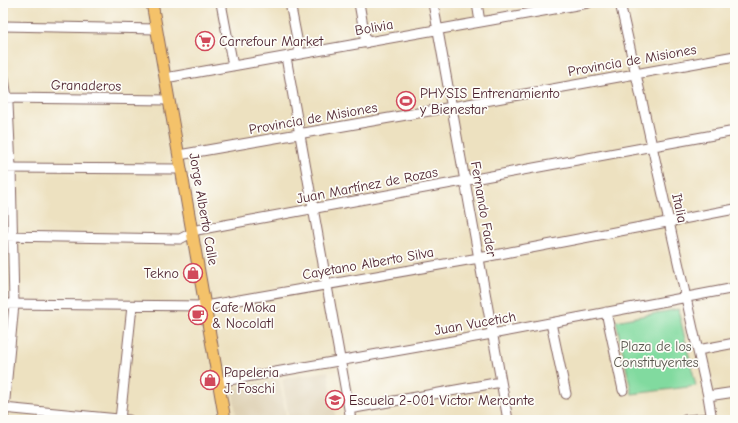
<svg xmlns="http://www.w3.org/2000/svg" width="738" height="423" font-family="'Comic Neue',sans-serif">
<rect width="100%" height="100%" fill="#fdfcf7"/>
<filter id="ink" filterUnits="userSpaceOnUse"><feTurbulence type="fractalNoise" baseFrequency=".025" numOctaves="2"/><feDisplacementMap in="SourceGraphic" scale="8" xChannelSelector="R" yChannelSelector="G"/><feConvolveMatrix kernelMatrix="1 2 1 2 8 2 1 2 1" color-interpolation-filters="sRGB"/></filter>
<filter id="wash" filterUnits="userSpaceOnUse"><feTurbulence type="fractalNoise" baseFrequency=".012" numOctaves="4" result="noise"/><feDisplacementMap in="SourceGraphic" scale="16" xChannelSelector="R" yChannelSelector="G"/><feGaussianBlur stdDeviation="0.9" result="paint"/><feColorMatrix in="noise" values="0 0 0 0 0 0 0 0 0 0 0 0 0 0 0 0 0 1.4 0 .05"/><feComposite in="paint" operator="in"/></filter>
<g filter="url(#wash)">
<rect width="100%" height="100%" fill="#ede1c0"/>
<path fill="#ddcfb1" d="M328 371 336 420H289L282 379Z
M279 379 287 420H237L232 388Z"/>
<path fill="#81da9f" stroke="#667c65" d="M678 309 696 386 632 394 616 321Z"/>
</g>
<g filter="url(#ink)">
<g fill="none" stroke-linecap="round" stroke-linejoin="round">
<defs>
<path id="minor" d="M221 3 233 66
M290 3 300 54
M359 3 366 43
M433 3 508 420
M477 3 480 22
M620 3 708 396 712 420
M3 26 157 29
M286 57 351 420
M3 72 8 104 11 168 14 304 3 420
M165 78 588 3
M3 98 169 100
M179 155 452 107 735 56
M3 168 181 169
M3 236 180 239 197 230 735 131
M3 304 205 306 479 258 735 209
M606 312 623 390
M551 323 566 394
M698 350 735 343
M218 382 492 334 735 288
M708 396 735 392
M3 408 129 420
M349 409 501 382
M120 420 132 306
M685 420 712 418"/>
<path id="major" d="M152 3 225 420"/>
</defs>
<use href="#minor" stroke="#83635f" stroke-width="11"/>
<use href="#major" stroke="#83635f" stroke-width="13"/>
<use href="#minor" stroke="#fff" stroke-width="9"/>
<use href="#major" stroke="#f4c26a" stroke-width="11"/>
</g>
</g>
<defs>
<symbol id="supermarket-ring" viewBox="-11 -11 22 22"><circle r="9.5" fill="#fdfcf7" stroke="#d1495b" stroke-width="1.5"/><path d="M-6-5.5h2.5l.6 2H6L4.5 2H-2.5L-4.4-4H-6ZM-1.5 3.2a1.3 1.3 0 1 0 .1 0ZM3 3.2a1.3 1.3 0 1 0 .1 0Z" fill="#d1495b"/></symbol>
<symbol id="stadium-ring" viewBox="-11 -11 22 22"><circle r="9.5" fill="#fdfcf7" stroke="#d1495b" stroke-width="1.5"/><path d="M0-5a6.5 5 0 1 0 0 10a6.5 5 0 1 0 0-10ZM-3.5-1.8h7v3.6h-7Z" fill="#d1495b"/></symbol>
<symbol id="shop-ring" viewBox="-11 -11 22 22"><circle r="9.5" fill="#fdfcf7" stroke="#d1495b" stroke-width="1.5"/><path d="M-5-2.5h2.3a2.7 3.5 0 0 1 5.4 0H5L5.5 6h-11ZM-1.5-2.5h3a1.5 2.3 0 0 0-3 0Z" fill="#d1495b"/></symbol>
<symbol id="cafe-ring" viewBox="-11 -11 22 22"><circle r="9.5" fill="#fdfcf7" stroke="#d1495b" stroke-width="1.5"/><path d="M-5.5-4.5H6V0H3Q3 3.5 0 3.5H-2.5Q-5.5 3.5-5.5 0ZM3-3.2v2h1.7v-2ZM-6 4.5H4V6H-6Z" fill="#d1495b"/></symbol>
<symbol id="school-ring" viewBox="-11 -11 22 22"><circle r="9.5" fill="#fdfcf7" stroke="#d1495b" stroke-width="1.5"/><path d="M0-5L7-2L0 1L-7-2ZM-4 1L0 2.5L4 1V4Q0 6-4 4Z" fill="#d1495b"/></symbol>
</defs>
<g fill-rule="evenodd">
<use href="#supermarket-ring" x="194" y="30" width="22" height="22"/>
<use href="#stadium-ring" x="395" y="90" width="22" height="22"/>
<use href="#shop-ring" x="182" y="262" width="22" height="22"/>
<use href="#cafe-ring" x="187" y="304" width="22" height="22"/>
<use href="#shop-ring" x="199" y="369" width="22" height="22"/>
<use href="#school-ring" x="324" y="389" width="22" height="22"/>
</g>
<g text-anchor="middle" stroke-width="3.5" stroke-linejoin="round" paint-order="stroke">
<g font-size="14" fill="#4a1f2b" stroke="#fdfcf7">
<text transform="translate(374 27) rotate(-10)" y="5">Bolivia</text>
<text transform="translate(632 60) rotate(-10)" y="5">Provincia de Misiones</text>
<text transform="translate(86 85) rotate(1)" y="5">Granaderos</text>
<text transform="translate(313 118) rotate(-10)" y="5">Provincia de Misiones</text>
<text transform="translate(367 185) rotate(-11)" y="5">Juan Martínez de Rozas</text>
<text transform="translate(680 208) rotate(78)" y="5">Italia</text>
<text transform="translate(204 209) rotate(80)" y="5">Jorge Alberto Calle</text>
<text transform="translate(484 209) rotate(80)" y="5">Fernando Fader</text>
<text transform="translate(368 263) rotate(-10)" y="5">Cayetano Alberto Silva</text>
<text transform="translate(475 323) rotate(-10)" y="5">Juan Vucetich</text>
</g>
<g font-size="14" fill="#4a1f2b" stroke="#fdfcf7" text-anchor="start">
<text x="219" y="46">Carrefour Market</text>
<text x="420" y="98">PHYSIS Entrenamiento<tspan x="420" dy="16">y Bienestar</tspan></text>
<text x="179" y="278" text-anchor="end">Tekno</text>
<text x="212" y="312">Cafe Moka<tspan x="212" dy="16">&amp; Nocolatl</tspan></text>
<text x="224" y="377">Papeleria<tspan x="224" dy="16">J. Foschi</tspan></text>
<text x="349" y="405">Escuela 2-001 Victor Mercante</text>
</g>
<g font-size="14" fill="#5a574e" stroke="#fdfcf7">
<text x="656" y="351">Plaza de los<tspan x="656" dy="16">Constituyentes</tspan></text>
</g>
</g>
<rect width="738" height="423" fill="none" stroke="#fdfcf7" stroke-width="16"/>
</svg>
